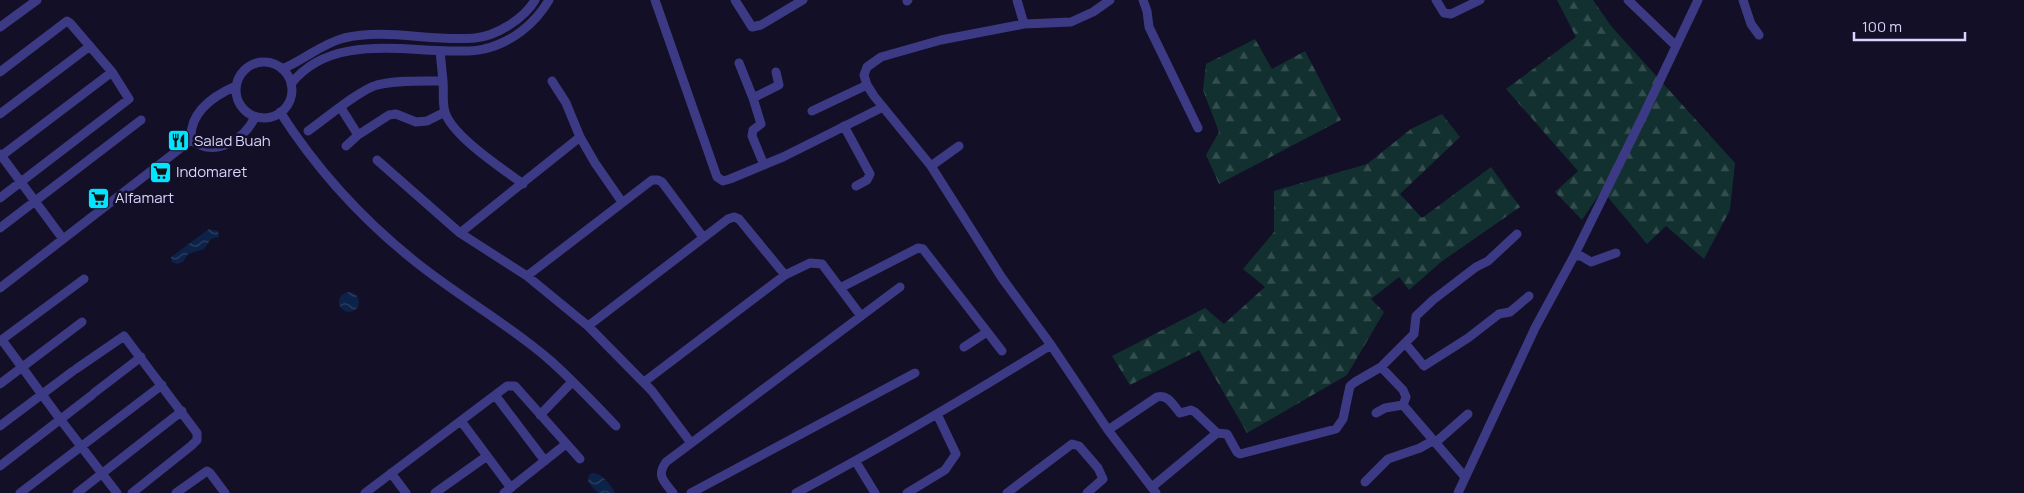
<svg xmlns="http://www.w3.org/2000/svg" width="2024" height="493" font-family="Manrope,sans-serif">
<defs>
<pattern id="forest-firs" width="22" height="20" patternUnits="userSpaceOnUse" patternTransform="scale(1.25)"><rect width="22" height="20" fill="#12302f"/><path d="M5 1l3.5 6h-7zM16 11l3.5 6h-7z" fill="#344d4e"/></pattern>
<pattern id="water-waves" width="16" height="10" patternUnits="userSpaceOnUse" patternTransform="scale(1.25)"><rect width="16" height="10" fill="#0c2248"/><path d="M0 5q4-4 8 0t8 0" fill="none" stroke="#2f4163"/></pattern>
</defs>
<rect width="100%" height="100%" fill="#130f26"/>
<path fill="url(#forest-firs)" d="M1557 0H1593L1611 26 1735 163 1730 210 1704 259 1666 226 1647 244 1602 190 1582 220 1555 192 1578 171 1506 89 1576 37Z
M1255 39 1272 69 1305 51 1341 120 1219 184 1206 155 1219 132 1203 90 1206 64Z
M1442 114 1460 137 1400 194 1422 218 1491 167 1520 207 1441 262 1409 290 1399 277 1371 299 1384 312 1347 375 1247 433 1199 350 1130 385 1112 356 1205 308 1224 324 1265 287 1243 269 1274 232V191L1367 164 1411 129Z"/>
<path fill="url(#water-waves)" d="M209 229 218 231 219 237 211 239 204 249 188 254 183 262 177 264 172 262 171 257Z
M339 302a10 10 0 1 1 20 0a10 10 0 1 1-20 0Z
M592 473C602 473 610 484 615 493H598L588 482 589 475Z"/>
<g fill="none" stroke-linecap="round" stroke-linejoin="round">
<path stroke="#3d3a85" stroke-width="9" d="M655 0 717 177 723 181 730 179 783 157 883 107
M735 0 752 27 761 25 803 0
M1017 0 1024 24
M1143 0 1147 11 1149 27 1198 128
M1436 0 1444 13 1451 14 1480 0
M1628 0 1676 46
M1743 0 1751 24 1759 35
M907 1 908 0
M0 27 37 0
M440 51 443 81
M236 90a28 28 0 1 1 56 0a28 28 0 1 1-56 0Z
M739 63 753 98 761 124 753 130 752 136 764 165
M282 69C304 60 321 44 344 38 387 28 431 42 475 38 496 36 524 19 535 0
M0 72 67 21 70 23 112 72 129 99 0 198
M552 81 566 103 580 137 595 163 622 202
M291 84C328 36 396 50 449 51 460 51 473 52 484 49 511 43 535 24 549 0
M753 98 779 85 776 72
M341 108 358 135 389 115 396 114 416 122 427 121 445 112
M812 111 867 85
M280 112C317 170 364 221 417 263 461 298 510 325 552 362 574 382 595 404 616 426
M0 114 90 46
M844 126 870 174 867 180 856 186
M308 131C324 120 359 90 377 85 398 80 422 81 443 81 444 90 442 103 445 112 452 136 503 169 523 184
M191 140C215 158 244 140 255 117
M191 140C189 112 213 96 236 86
M346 146 358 135
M0 154 63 239
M0 157 112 72
M377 160 460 233 527 276 588 326 652 391 691 443
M931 166 959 146
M0 228 141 120
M460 233 580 137
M1574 256H1581L1591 262 1616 253
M527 276 652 180H658L662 182 703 237
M0 288 191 140
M840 288 918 248 923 249 1002 351
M588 326 728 219 734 217 739 219 785 275
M2 340 60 419 117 493
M0 341 84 279
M1405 343 1424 366 1468 338 1499 314 1510 312 1529 296
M1051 345 1002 278 931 166 874 96 867 85 864 75 867 67 881 57 941 40 1024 24 1071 22 1093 12 1110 0
M964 347 987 332
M1381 367 1403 390 1406 397 1403 405 1465 477
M76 369 124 336 197 433V440L191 446 132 493
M644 382 785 275 810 263 822 264 861 316
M0 384 82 322
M94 393 141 357
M495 395 545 461
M1376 413 1385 408 1403 405
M540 415 572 382
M461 421 511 488
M0 426 73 371
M1108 430 1157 397C1168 394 1173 405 1180 413L1191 410 1195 412 1217 433
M1435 443 1468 414
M856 462 875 493
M0 466 92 395
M391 473 406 493
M1365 482 1388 459 1420 448 1434 440
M1152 487 1217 433 1227 434 1237 452 1240 454 1336 429 1343 419 1350 386 1355 382 1381 367 1414 334 1416 316 1433 300 1476 267 1488 261 1517 234
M20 493 162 385
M77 493 182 411
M176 493 207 471 210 473 225 493
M365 493 507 386H515L580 459
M435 493 487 456
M504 493 566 444
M673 493C664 481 656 476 666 462L900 287
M691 493 915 373
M796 493C883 447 967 397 1051 345L1108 430 1156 493
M907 493 945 470 956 454 937 414
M1007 493 1072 444 1079 446 1098 468 1103 479 1087 493
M1458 493 1535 328 1574 256 1643 116 1698 0"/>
</g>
<defs>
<symbol id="restaurant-square" viewBox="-11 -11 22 22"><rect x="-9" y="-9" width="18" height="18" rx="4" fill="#00e5ff" stroke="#130f26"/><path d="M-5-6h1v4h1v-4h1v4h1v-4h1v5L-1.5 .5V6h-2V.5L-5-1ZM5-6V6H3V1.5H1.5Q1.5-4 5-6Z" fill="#111"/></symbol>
<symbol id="supermarket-square" viewBox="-11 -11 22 22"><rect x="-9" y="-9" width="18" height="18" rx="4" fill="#00e5ff" stroke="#130f26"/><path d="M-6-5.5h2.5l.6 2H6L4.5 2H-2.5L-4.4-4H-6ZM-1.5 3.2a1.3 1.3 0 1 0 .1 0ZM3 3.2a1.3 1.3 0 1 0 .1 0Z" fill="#111"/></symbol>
</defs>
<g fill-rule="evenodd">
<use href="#restaurant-square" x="166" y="128" width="25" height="25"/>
<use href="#supermarket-square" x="148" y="160" width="25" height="25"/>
<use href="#supermarket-square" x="86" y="186" width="25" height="25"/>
</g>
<g text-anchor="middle" stroke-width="5" stroke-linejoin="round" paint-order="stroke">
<g font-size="15" fill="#d9d4ff" stroke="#130f26" text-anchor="start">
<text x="194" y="146">Salad Buah</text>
<text x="176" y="177">Indomaret</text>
<text x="115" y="203">Alfamart</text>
</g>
</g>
<path d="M1854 32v8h111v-8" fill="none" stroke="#d9d4ff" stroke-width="2.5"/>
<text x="1862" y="32" font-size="15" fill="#d9d4ff" stroke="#130f26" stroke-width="4" paint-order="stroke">100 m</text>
</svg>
